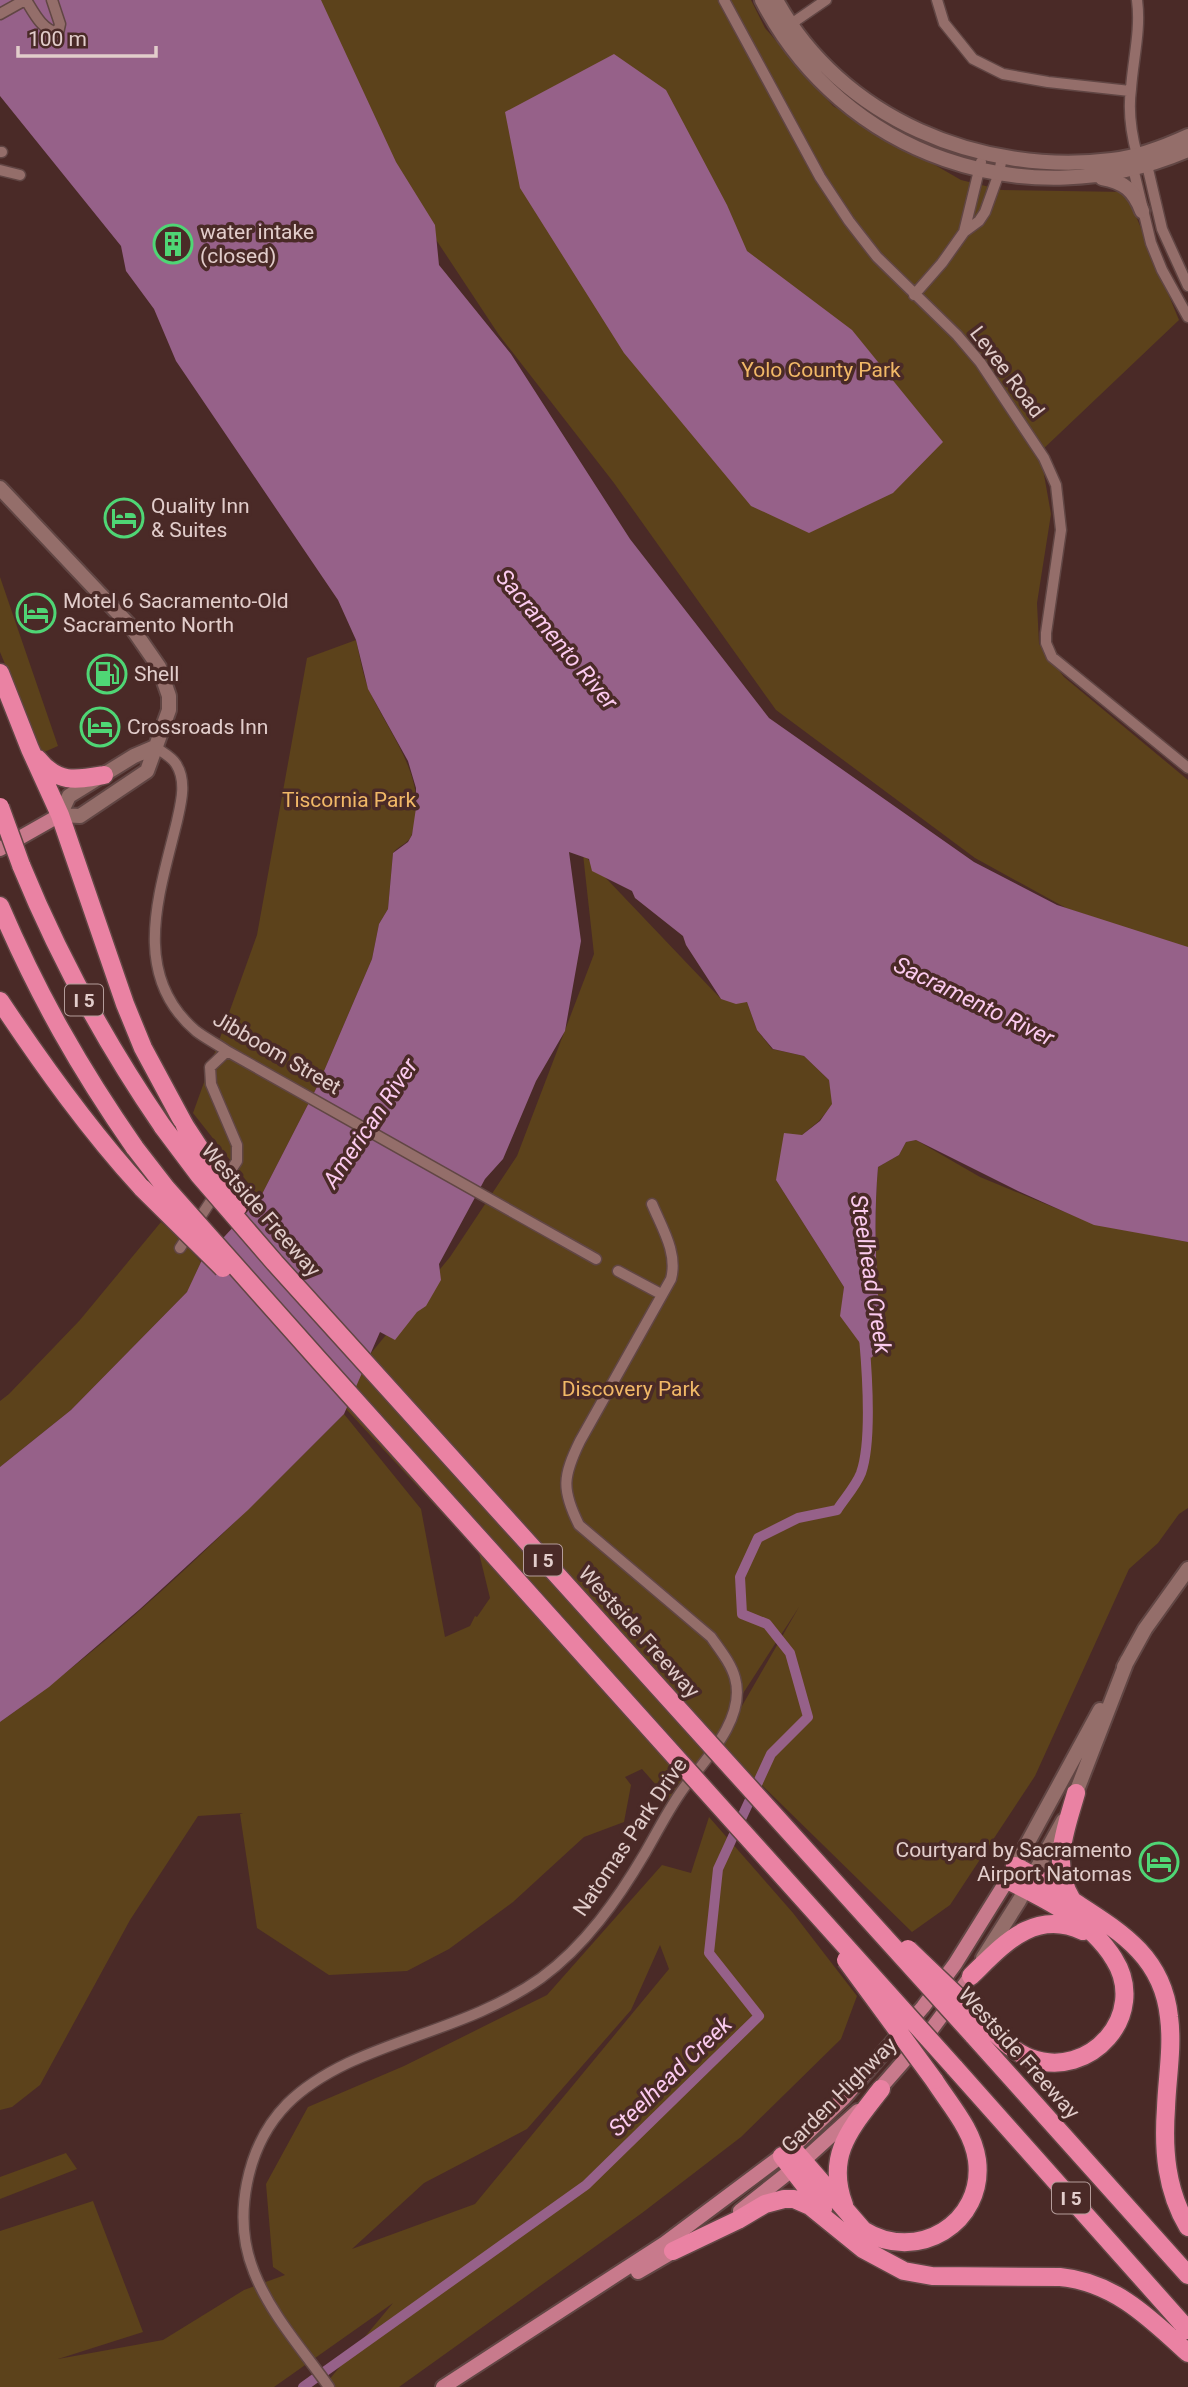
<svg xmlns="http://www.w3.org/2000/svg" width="1188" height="2387" font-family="Roboto,sans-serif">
<rect width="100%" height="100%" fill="#4a2a27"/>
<path fill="#5c421b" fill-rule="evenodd" d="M285 0H751L765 28 833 106 961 180 1002 190 1126 192 1179 320 1040 452 1051 514 1037 603 1039 644 1064 677 1188 780V949L1066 908 975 858 776 710 614 483 499 335 388 167Z
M0 577 58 746 42 753 0 652Z
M356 640C360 657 363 677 370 692 391 737 430 781 412 834 409 844 399 845 393 853L388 909 379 924 372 959 318 1085 260 1198 193 1113 257 935 307 658Z
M583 854 721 999 747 1002 757 1030 772 1049 804 1056 829 1080 833 1104 819 1121 802 1135 776 1180 844 1287 841 1316 871 1358 883 1346C876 1287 873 1227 878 1167L899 1155 906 1142 916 1140 980 1177 1094 1224 1188 1242V1508L1179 1514 1158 1543 1129 1569 1035 1776 950 1905 912 1932 720 1744 799 1607 672 1803 642 1769 625 1777 631 1785 624 1822 584 1837 513 1902 449 1949 407 1971 329 1975 257 1928 240 1814 243 1813 198 1816 130 1920 40 2085 12 2107 0 2110V1722C125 1634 235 1523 344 1414L421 1509 445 1637 470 1626 475 1616 477 1617 490 1598 479 1553 335 1397 450 1257 517 1156 594 954Z
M161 1222 184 1242 201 1262 188 1291 71 1410 0 1467V1401L9 1394 80 1320Z
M709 1817 793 1913 857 1996 841 2039 741 2137 642 2213 399 2387H323L393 2303 274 2387H0V2231L93 2201 143 2332 58 2359 163 2340 244 2290 285 2275 273 2267 266 2184 308 2107 404 2066 547 1995 662 1865 691 1873ZM660 1945 669 1969 475 2204 352 2249 424 2183 527 2129 631 2010Z
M66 2153 77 2169 0 2199V2177Z"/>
<path fill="#966189" d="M0 0H321L396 162 435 225 439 265 511 354 630 539 769 718 974 862 1057 905 1188 947V1242L1094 1225 1018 1191 916 1140 906 1142 899 1155 878 1167C873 1227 876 1287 883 1346L871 1358 840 1316 844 1287 776 1180 784 1133 802 1135 820 1121 832 1104 829 1080 804 1056 773 1049 757 1030 747 1002 736 1004 721 999 686 945 683 936 635 898 632 891 592 871 589 859 569 852 581 941 565 1031 536 1081 503 1159 485 1179 439 1264 441 1280 426 1306 417 1312 395 1340 380 1332 344 1414 248 1510 140 1609 49 1687 0 1722V1467L71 1410 187 1292 201 1262 260 1198 318 1085 372 959 379 924 388 909 393 853 408 842 412 835 416 808V788L408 761 368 689 356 640 338 600 176 361 154 309 126 271 121 246 0 96Z
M614 54 666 90 727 205 747 251 852 330 943 442 893 493 809 533 751 506 624 353 520 188 505 112Z"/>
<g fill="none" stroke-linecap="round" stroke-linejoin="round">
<path stroke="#966189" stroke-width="10" d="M303 2387 586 2185 759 2016 709 1953 718 1869 771 1754 808 1717 790 1653 767 1624 742 1614 740 1577 758 1538 798 1518 837 1510C844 1499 856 1486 861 1473 872 1442 867 1371 864 1337"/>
<defs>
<path id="street" d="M26 0C34 13 42 30 58 33L60 24 52 0
M724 0 820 177 849 221 877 257 957 335 980 362 1044 458 1056 485 1061 530 1046 633V643L1052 657 1188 768
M937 0 944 23 973 59 1003 74 1048 82 1130 91
M1137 0C1141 30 1133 59 1131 89 1128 111 1131 133 1137 155
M0 14 25 0
M791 24 826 0
M0 152H2
M1142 160 1147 165 1162 229 1188 286
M1135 162 1133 168 1151 243 1162 270 1188 317
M0 170 20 175
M964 232 981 162
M914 295 942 263 964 232 979 221 985 212 999 173 1002 157
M155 747C162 752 172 757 176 764 187 781 181 803 177 821 160 892 129 974 196 1031 205 1038 217 1044 227 1051L596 1259
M180 1248 237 1161V1145L211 1084 210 1067 227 1051
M618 1271 661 1294
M329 2387C303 2350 271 2315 254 2272 232 2218 246 2146 287 2104 305 2086 325 2074 348 2063 413 2033 480 2021 541 1978 585 1946 618 1899 645 1853 659 1829 670 1806 686 1785 708 1757 746 1717 735 1678 731 1663 720 1650 711 1637L579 1525C561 1489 563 1476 580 1441L671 1279C678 1253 662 1228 652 1204"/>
<path id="secondary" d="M762 0C842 156 1028 219 1188 150
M776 0C841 119 981 176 1112 160 1138 157 1164 147 1188 136
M1102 178C1124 182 1134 190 1142 211
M0 488 132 628 159 667 169 696V710L147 771 80 816 60 815 69 796 134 756 155 747
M1124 1667 1145 1629 1188 1569
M1072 1803 1127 1661
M1015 1866 1100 1710
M983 1958 1019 1901 1063 1821"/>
<path id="primary" d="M0 849 60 815
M875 2094 931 2030 971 1976
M740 2211 803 2161 858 2111
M638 2272 681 2247
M443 2387 665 2243 792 2148 844 2098 923 2007 955 1964 1011 1874"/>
<path id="highway" d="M0 673 30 749 60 815 125 1004 143 1048 185 1126
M38 759C58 784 76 780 104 775
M21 865C59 958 106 1044 163 1127
M0 906C38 995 80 1069 135 1148
M0 1001C44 1067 89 1130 142 1188
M1015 1866C1037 1877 1058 1891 1079 1905 1124 1934 1163 1959 1169 2017 1173 2047 1167 2078 1166 2108 1163 2150 1166 2190 1188 2227
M1072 1900C1050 1865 1066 1829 1076 1793
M971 1976C1003 1945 1034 1908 1083 1931
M984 2022C998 2035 1011 2051 1030 2058 1090 2081 1149 2014 1114 1959 1091 1921 1046 1899 1007 1880
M973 2035 1188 2275
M954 2067 1188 2330
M792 2148 863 2230C917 2264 985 2223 977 2160 973 2130 950 2105 934 2080
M782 2156 823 2209
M844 2205C825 2154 852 2127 881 2089
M673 2251 738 2220 765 2204 784 2199H794L810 2206 863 2249 904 2271 932 2276 1060 2277C1114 2282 1150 2318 1188 2353"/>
</defs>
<use href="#street" stroke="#614644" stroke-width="13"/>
<use href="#secondary" stroke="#614644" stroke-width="18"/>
<use href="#primary" stroke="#614644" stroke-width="18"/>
<use href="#highway" stroke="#614644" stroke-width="21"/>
<use href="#street" stroke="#946e6a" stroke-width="10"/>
<use href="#secondary" stroke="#946e6a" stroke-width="14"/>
<use href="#primary" stroke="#c87a8c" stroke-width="14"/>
<use href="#highway" stroke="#ea82a3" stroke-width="18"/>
<defs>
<path id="highway-bridge" d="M0 807 21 865
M185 1126 238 1207
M163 1127 199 1175 275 1263 973 2035
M135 1148 166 1188 317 1358 954 2067
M142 1188 223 1268
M908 1949 984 2022
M846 1960 934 2080"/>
</defs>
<use href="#highway-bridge" stroke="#614644" stroke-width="21" stroke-linecap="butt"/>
<use href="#highway-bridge" stroke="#ea82a3" stroke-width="18"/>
</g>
<defs>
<symbol id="building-ring" viewBox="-11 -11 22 22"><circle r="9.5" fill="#4a2a27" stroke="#4fd675" stroke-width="1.5"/><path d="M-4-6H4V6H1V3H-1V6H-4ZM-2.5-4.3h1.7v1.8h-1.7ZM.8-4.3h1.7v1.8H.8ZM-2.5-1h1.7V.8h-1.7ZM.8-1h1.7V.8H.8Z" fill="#4fd675"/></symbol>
<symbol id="hotel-ring" viewBox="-11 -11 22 22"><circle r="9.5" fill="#4a2a27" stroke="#4fd675" stroke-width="1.5"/><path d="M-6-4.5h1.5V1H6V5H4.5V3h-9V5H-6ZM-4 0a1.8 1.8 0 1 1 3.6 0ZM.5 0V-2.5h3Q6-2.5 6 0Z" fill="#4fd675"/></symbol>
<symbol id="fuel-ring" viewBox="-11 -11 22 22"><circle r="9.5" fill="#4a2a27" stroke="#4fd675" stroke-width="1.5"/><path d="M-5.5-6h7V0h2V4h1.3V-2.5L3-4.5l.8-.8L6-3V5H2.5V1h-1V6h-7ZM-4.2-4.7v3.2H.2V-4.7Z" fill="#4fd675"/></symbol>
</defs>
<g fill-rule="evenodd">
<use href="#building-ring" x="151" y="222" width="44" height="44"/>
<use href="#hotel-ring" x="102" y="496" width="44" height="44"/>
<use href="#hotel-ring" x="14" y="591" width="44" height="44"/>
<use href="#fuel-ring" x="85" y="652" width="44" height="44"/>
<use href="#hotel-ring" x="78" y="705" width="44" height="44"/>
<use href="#hotel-ring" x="1137" y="1840" width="44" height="44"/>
</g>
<g text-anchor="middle" stroke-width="7" stroke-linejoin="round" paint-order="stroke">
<g fill="#4a2a27" stroke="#b49c9a" stroke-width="2">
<rect x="65" y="984.5" width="38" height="31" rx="5"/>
<rect x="524" y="1544.5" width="38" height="31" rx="5"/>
<rect x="1052" y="2182.5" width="38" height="31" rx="5"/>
</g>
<g font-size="19" font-weight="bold" fill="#e2cdcb">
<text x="84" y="1007">I 5</text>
<text x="543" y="1567">I 5</text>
<text x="1071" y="2205">I 5</text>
</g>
<g font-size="21" fill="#e2cdcb" stroke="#4a2a27" text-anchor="start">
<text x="200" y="239">water intake<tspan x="200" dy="24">(closed)</tspan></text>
<text x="151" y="513">Quality Inn<tspan x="151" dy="24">&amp; Suites</tspan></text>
<text x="63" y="608">Motel 6 Sacramento-Old<tspan x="63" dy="24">Sacramento North</tspan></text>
<text x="134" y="681">Shell</text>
<text x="127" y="734">Crossroads Inn</text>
<text x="1132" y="1857" text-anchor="end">Courtyard by Sacramento<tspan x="1132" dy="24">Airport Natomas</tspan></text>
</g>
<g font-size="21" fill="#f1b867" stroke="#4a2a27">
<text x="821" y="377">Yolo County Park</text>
<text x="349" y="807">Tiscornia Park</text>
<text x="631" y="1396">Discovery Park</text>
</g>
<g font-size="21" fill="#e2cdcb" stroke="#4a2a27">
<text transform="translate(1007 372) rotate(53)" y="7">Levee Road</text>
<text transform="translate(277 1053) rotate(30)" y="7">Jibboom Street</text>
<text transform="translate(261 1210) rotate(49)" y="7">Westside Freeway</text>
<text transform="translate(639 1632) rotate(48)" y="7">Westside Freeway</text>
<text transform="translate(630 1837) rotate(-56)" y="7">Natomas Park Drive</text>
<text transform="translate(1019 2053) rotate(48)" y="7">Westside Freeway</text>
<text transform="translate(839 2095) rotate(-45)" y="7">Garden Highway</text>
</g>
<g font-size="23" font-style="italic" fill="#fbcaee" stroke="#4a2a27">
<text transform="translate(557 639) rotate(50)" y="8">Sacramento River</text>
<text transform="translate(974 1001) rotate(26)" y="8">Sacramento River</text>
<text transform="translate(370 1123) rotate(-56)" y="8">American River</text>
<text transform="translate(871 1274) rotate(81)" y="8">Steelhead Creek</text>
<text transform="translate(670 2076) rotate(-44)" y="8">Steelhead Creek</text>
</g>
</g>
<path d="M18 46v10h138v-10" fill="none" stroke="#e2cdcb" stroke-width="3.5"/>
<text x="28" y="46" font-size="21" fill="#e2cdcb" stroke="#4a2a27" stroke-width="5" paint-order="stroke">100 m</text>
</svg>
